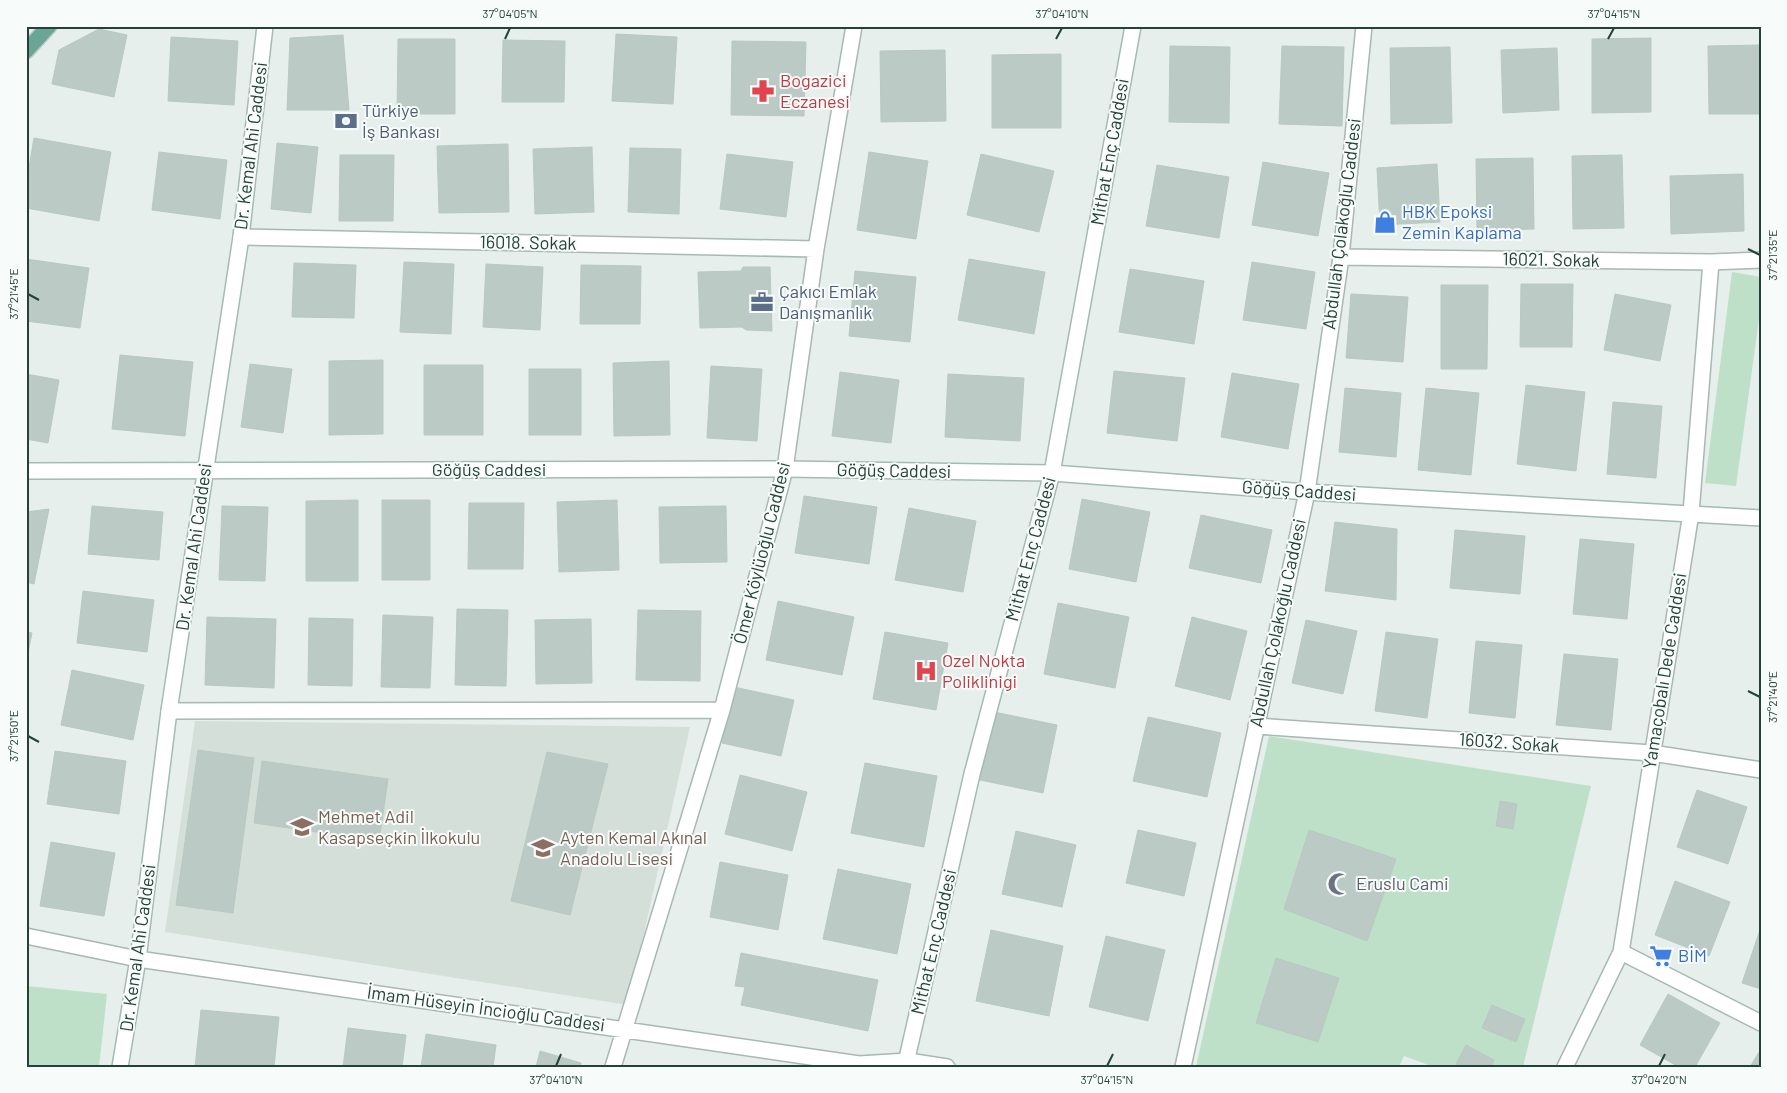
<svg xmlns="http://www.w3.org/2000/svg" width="1787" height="1093" font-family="Barlow,sans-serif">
<rect width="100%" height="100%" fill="#e6efeb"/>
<path fill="#d4dfda" d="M195 721 690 727 628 1005 165 932Z"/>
<path fill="#bfe0c8" d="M1732 272 1761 277V305L1736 486 1705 483Z
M1269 736 1591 786 1523 1067H1434L1404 1056 1399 1067H1196Z
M26 986 107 994 99 1067H26Z"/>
<path fill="#bbcac4" stroke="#b8c9c2" d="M99 29 127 35 114 97 52 84 59 50Z
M616 34 677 37 673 104 612 101Z
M343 35 349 110H287L290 38Z
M171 37 238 41 234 105 168 101Z
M1651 38V112L1592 113V39Z
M398 39H455V114H397Z
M503 40 565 41 564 102H502Z
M732 41 806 42 804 116 731 115Z
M1759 45 1760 114H1709L1708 46Z
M1170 46 1230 47 1229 123 1169 122Z
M1282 46 1344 47 1342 126 1279 124Z
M1450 47 1452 123 1391 124 1390 48Z
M1557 48 1559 110 1503 113 1501 50Z
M945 50 946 121 881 122 880 51Z
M1061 54V128H992V55Z
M34 138 111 152 99 221 26 208V185Z
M277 143 318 147 311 213 271 209Z
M508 144 509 212 439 213 437 146Z
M592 147 594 212 535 214 533 149Z
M630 148 681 149 679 214 628 212Z
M159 152 227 160 220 219 152 210Z
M869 152 928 161 916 239 857 230Z
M727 154 793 162 786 217 720 209Z
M981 154 1054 171 1039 232 967 215Z
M340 155H394L393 221H339Z
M1622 155 1624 228 1573 229 1572 156Z
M1533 158 1534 229 1477 230 1476 159Z
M1263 162 1329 173 1318 236 1252 225Z
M1437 164 1440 222 1380 225 1377 168Z
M1157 165 1229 177 1219 238 1146 226Z
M1743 174 1744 231 1671 234 1670 176Z
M26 259 89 268 80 328 26 321Z
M969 259 1045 272 1034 334 958 320Z
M404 262 454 264 451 334 400 332Z
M1252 262 1315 272 1306 329 1243 320Z
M294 263 356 265 354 318 292 317Z
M486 264 543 267 540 330 483 327Z
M581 265 641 266 640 324H580Z
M743 267H770L772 331 746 330 742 327 700 328 698 272 741 271Z
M1130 269 1204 281 1194 344 1119 332Z
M855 271 916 277 910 342 849 336Z
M1521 284H1573L1572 347H1520Z
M1441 285H1488L1487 369H1441Z
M1351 294 1408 297 1403 362 1346 358Z
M1615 294 1671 305 1660 361 1604 350Z
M120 355 193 362 185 436 112 429Z
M383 360V434L329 435V361Z
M669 361 670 435 614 436 613 363Z
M250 364 292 369 283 433 241 427Z
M424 365H483V435H424Z
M711 366 762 369 757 441 707 438Z
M529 369H581V435H529Z
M1114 371 1185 378 1177 441 1107 433Z
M840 372 899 380 891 443 832 436Z
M1232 373 1299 384 1288 449 1221 437Z
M26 374 59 380 48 443 26 439Z
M948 374 1024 378 1020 441 945 437Z
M1526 385 1585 392 1576 471 1517 464Z
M1345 388 1401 393 1396 457 1339 452Z
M1426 388 1479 393 1471 475 1418 470Z
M1613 402 1662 406 1656 478 1607 474Z
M804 496 877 507 869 564 795 553Z
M1082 499 1150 512 1136 582 1069 569Z
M358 500V581H306V501Z
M382 500H430V580H382Z
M617 500 619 570 559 572 557 502Z
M469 503H524L523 569H468Z
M92 506 163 512 159 560 88 554Z
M222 506 268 507 265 581 219 580Z
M726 506 727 562 660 563 659 507Z
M909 508 976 521 963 592 895 580Z
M49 509 34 584 26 582V512Z
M1201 515 1272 530 1261 583 1189 568Z
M1335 522 1397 529 1396 600 1325 591Z
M1455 530 1525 536 1520 594 1450 588Z
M1580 539 1634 544 1627 619 1573 614Z
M83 591 154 600 147 652 77 643Z
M778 601 854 617 842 675 766 660Z
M1058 603 1129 617 1115 688 1044 674Z
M457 609 508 610 506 686 455 685Z
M638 610 701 611 700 681 636 680Z
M383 615 433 617 430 688 381 687Z
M207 617 276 619 274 688 205 685Z
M1192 617 1247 631 1230 700 1175 686Z
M309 618 353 619 352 686 308 685Z
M591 619 592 683 536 684 535 620Z
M1306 620 1357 631 1343 694 1292 683Z
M26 632 32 633 26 662Z
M885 632 948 643 936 710 873 699Z
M1386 632 1438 639 1427 718 1375 711Z
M1476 641 1522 645 1515 718 1469 713Z
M1564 654 1618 659 1611 730 1556 725Z
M72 670 144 685 133 740 61 725Z
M734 687 794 700 781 756 722 743Z
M994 712 1057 725 1043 793 980 780Z
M1148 717 1221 733 1207 797 1133 781Z
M198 750 254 758 233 913 176 905Z
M55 751 126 761 119 814 47 804Z
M547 752 608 764 570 915 511 901Z
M262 761 388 779 379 841 254 823Z
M865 763 937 776 924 847 851 833Z
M740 775 807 792 792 851 725 834Z
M1697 790 1747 807 1728 864 1677 847Z
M1500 801 1517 804 1513 829 1496 826Z
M1138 830 1196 843 1184 896 1126 883Z
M1309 830 1396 859 1367 941 1284 909Z
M1016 831 1076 845 1062 907 1002 894Z
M51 842 115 853 104 916 40 906Z
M720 862 788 875 778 930 710 917Z
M838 869 911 884 897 954 823 939Z
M1675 881 1730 902 1709 956 1655 935Z
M1761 927V989L1742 983Z
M991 930 1063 946 1049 1016 976 1001Z
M1106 936 1165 950 1148 1021 1089 1007Z
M741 953 878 980 868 1031 741 1005 745 987 735 986Z
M1276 958 1339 978 1318 1042 1256 1023Z
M1668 994 1720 1023 1695 1067H1679L1640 1045Z
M1492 1005 1525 1019 1516 1042 1482 1028Z
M201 1010 279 1017 274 1067H195Z
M348 1028 406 1035 402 1067H343Z
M426 1034 496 1045 493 1067H421Z
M1466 1045 1494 1060 1491 1067H1462L1456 1064Z
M1761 1049V1067H1750Z
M540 1051 581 1063 580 1067H536Z"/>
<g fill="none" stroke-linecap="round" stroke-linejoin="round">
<defs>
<path id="street" d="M241 237 816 249
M1341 257 1711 262 1761 260
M169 711 722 710
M1256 726 1652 753 1761 770
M26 936 138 959 859 1064 908 1061 947 1067
M1621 952 1761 1023
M613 1067 722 710 785 469 816 249 854 26
M1183 1067 1307 492 1341 257 1364 26
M1565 1067 1621 952 1691 513 1711 262"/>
<path id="secondary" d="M26 471 785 469 1052 473 1307 492 1761 518
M120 1067 138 959 169 711 241 237 265 26
M905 1067 972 774 1052 473 1133 26"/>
<path id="primary" d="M26 51 49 26"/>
</defs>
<use href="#street" stroke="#a8b8b2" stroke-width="18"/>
<use href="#secondary" stroke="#a4bbb3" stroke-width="18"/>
<use href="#primary" stroke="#c2cac8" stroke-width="18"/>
<use href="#street" stroke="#fff" stroke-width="15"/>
<use href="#secondary" stroke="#fff" stroke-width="15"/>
<use href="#primary" stroke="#6aa596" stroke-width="15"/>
</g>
<path fill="none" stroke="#24423a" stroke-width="2" d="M505 39 510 28M1056 39 1062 28M1608 39 1614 28M1748 249 1760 255M28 294 39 300M1748 691 1760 697M28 736 39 742M556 1066 561 1054M1107 1066 1113 1054M1659 1066 1665 1054"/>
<defs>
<symbol id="pharmacy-bare" viewBox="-9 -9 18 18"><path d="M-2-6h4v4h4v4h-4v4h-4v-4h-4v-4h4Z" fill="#e0444e" stroke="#f7fbf9" stroke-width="2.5" paint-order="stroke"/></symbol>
<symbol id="bank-bare" viewBox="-9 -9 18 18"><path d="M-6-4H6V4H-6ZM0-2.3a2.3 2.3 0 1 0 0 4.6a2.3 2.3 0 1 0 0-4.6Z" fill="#5c6f8a" stroke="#f7fbf9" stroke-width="2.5" paint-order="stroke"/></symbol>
<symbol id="shop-bare" viewBox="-9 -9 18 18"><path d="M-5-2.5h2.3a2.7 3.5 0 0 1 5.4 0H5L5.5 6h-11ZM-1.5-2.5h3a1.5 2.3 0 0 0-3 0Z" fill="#3f7fe0" stroke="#f7fbf9" stroke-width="2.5" paint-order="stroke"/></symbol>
<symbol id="office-bare" viewBox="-9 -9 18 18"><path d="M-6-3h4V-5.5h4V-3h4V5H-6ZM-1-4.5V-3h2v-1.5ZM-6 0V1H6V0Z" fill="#5c6f8a" stroke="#f7fbf9" stroke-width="2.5" paint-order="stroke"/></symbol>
<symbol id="hospital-bare" viewBox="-9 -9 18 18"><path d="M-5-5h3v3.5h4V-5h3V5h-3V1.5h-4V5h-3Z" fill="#e0444e" stroke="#f7fbf9" stroke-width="2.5" paint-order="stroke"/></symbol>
<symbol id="school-bare" viewBox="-9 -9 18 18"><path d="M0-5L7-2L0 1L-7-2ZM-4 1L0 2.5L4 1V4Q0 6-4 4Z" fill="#8d6e63" stroke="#f7fbf9" stroke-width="2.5" paint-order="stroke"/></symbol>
<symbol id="mosque-bare" viewBox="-9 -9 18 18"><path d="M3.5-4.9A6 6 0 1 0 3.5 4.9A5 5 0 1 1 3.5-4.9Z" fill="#6b7280" stroke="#f7fbf9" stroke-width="2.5" paint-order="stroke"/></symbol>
<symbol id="supermarket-bare" viewBox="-9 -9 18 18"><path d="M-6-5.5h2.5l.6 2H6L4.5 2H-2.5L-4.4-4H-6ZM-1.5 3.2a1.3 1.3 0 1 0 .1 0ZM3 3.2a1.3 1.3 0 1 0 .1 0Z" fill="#3f7fe0" stroke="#f7fbf9" stroke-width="2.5" paint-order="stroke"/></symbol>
</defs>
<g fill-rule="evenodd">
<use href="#pharmacy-bare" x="747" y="75" width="32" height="32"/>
<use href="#bank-bare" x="330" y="105" width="32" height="32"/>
<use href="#shop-bare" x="1369" y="206" width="32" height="32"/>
<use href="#office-bare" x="746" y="286" width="32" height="32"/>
<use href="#hospital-bare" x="910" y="655" width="32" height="32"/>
<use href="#school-bare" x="286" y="811" width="32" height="32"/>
<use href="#school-bare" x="527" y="832" width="32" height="32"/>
<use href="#mosque-bare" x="1323" y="868" width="32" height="32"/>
<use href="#supermarket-bare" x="1645" y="940" width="32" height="32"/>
</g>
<g text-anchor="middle" stroke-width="4" stroke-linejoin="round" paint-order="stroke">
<g font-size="18" fill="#be3a42" stroke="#f7fbf9" text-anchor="start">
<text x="780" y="87">Bogazici<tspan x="780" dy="21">Eczanesi</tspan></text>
<text x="942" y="667">Ozel Nokta<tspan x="942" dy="21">Poliklinigi</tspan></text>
</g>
<g font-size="18" fill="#4e5e75" stroke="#f7fbf9" text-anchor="start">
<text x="362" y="117">Türkiye<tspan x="362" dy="21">İş Bankası</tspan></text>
<text x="779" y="298">Çakıcı Emlak<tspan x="779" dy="21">Danışmanlık</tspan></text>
</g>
<g font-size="18" fill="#24423a" stroke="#f7fbf9">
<text transform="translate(251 146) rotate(-83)" y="6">Dr. Kemal Ahi Caddesi</text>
<text transform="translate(1110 152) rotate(-80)" y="6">Mithat Enç Caddesi</text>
<text transform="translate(1342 224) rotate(-83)" y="6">Abdullah Çolakoğlu Caddesi</text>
<text transform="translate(528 243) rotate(1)" y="6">16018. Sokak</text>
<text transform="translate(1551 260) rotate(1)" y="6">16021. Sokak</text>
<text x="489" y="476">Göğüş Caddesi</text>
<text transform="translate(894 471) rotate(1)" y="6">Göğüş Caddesi</text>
<text transform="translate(1299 491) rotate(4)" y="6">Göğüş Caddesi</text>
<text transform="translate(194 547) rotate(-82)" y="6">Dr. Kemal Ahi Caddesi</text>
<text transform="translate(1031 549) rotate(-75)" y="6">Mithat Enç Caddesi</text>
<text transform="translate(762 553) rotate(-76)" y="6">Ömer Köylüoğlu Caddesi</text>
<text transform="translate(1278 623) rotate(-78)" y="6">Abdullah Çolakoğlu Caddesi</text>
<text transform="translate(1665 671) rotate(-81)" y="6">Yamaçobalı Dede Caddesi</text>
<text transform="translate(1509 743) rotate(4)" y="6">16032. Sokak</text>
<text transform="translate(934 942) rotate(-77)" y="6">Mithat Enç Caddesi</text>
<text transform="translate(138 948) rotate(-82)" y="6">Dr. Kemal Ahi Caddesi</text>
<text transform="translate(486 1009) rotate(8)" y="6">İmam Hüseyin İncioğlu Caddesi</text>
</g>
<g font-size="18" fill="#366cbe" stroke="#f7fbf9" text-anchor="start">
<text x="1402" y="218">HBK Epoksi<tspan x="1402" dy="21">Zemin Kaplama</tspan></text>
<text x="1678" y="962">BİM</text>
</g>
<g font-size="18" fill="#785e54" stroke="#f7fbf9" text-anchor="start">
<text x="318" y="823">Mehmet Adil<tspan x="318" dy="21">Kasapseçkin İlkokulu</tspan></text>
<text x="560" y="844">Ayten Kemal Akınal<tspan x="560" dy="21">Anadolu Lisesi</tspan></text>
</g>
<g font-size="18" fill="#5b616d" stroke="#f7fbf9" text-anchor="start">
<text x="1356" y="890">Eruslu Cami</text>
</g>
</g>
<rect width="1787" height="1093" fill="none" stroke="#f7fbf9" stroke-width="55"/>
<rect x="28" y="28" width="1732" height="1038" fill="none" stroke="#24423a" stroke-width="2"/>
<g font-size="12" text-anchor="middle" fill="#24423a">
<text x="510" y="18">37°04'05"N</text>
<text x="1062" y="18">37°04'10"N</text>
<text x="1614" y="18">37°04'15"N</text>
<text transform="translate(1773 255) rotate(-90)" y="4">37°21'35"E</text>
<text transform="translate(14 294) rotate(-90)" y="4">37°21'45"E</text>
<text transform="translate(1773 697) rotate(-90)" y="4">37°21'40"E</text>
<text transform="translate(14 736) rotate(-90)" y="4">37°21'50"E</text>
<text x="556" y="1084">37°04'10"N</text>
<text x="1107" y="1084">37°04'15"N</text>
<text x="1659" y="1084">37°04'20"N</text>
</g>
</svg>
